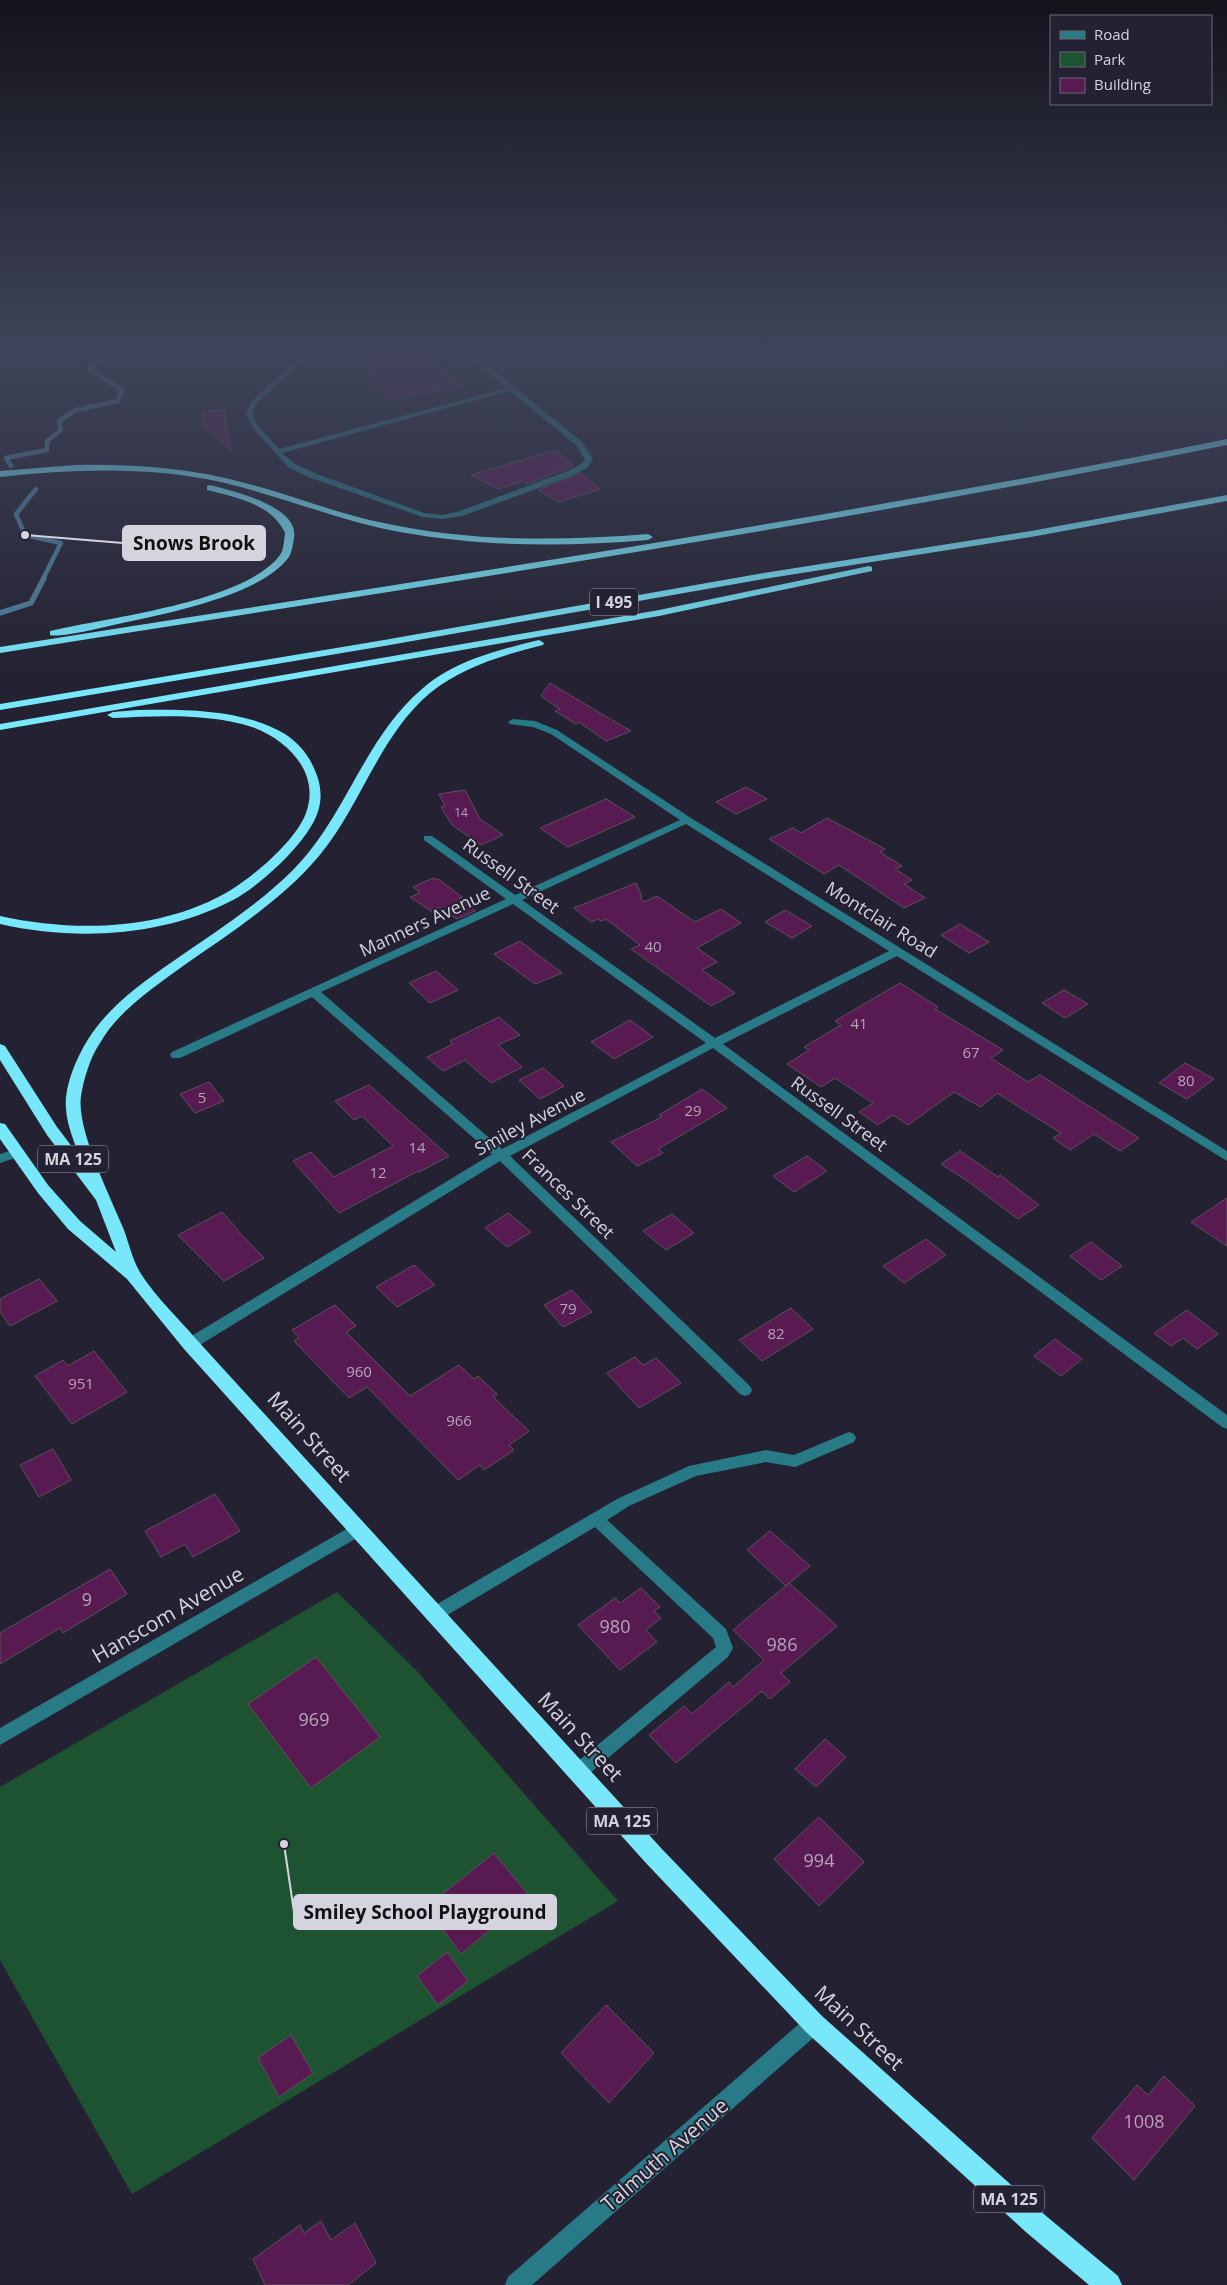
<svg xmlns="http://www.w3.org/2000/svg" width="1227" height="2285" font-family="'Open Sans',sans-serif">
<rect width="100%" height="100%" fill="#242232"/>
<path fill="#1e5332" d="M337 1592 416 1670 618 1901 132 2194 0 1960V1787Z"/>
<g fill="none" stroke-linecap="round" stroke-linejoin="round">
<path stroke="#4e829f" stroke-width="4.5" d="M11 466 6 458 47 450V441L61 430 59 421 76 410 118 401 122 390 89 369 102 358 114 352
M36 489 16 514 25 535 61 543 43 579"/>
<path stroke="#4e829f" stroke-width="5.5" d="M0 613 31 603 44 578"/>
</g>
<path fill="#571a51" stroke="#61505e" d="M368 352H407L423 367 438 365 462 387 391 399 375 388Z
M224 410 226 424 231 451 204 427 202 412Z
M555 450 573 466 527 484 523 481 499 489 471 475Z
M581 473 600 489 559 502 538 490Z
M550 683 600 713 631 731 606 741 579 722 576 724 555 711 560 709 541 696Z
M746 787 767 799 736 814 716 802Z
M465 790 480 819 503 835 481 845 452 825 441 807 445 806 439 794Z
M606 799 635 817 568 847 540 828Z
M827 818 885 849 880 852 902 866 895 869 912 880 904 884 925 898 904 908 839 865 824 874 769 839 793 828 801 833Z
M433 878 436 880 438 879 462 897 459 898 475 911 457 919 440 907 431 911 410 897 420 893 413 887Z
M636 883 642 897 640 898 644 902 657 896 695 922 721 909 741 923 697 948 717 962 702 970 735 993 711 1006 631 949 640 945 606 919 601 921 598 919 591 922 574 908Z
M785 910 812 926 792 938 765 922Z
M960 924 989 942 969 953 941 935Z
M520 941 562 973 535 984 494 954Z
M436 971 458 990 430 1003 409 983Z
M900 983 938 1007 935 1009 1003 1050 991 1058 1028 1082 1040 1075 1139 1138 1120 1151 1094 1134 1070 1150 1053 1138 1061 1133 997 1093 981 1107 954 1092 908 1125 893 1115 878 1125 859 1112 873 1103 835 1078 821 1087 787 1064 809 1050 804 1047 841 1025 835 1021Z
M1064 990 1088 1004 1065 1018 1042 1003Z
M499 1017 520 1035 498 1045 522 1067 491 1083 465 1060 443 1071 427 1057 453 1044 450 1041Z
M630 1020 653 1037 614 1059 591 1042Z
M1185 1063 1214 1079 1187 1099 1159 1083Z
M543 1068 564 1086 540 1099 519 1080Z
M209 1082 224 1101 195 1113 180 1094Z
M369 1085 449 1156 419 1172 418 1171 339 1213 293 1161 311 1152 334 1177 393 1146 362 1116 354 1120 335 1101Z
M702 1089 727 1108 658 1149 663 1153 637 1166 611 1142 662 1117 659 1115Z
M960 1151 998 1177 1000 1175 1039 1205 1018 1219 969 1182 941 1164Z
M807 1156 827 1171 794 1192 773 1176Z
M1227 1198V1246L1191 1222Z
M222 1212 238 1230H237L264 1258 224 1281 178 1235Z
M508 1213 531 1232 507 1247 485 1228Z
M672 1214 694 1233 666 1250 643 1231Z
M926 1239 946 1255 904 1283 883 1266Z
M1091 1242 1122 1266 1101 1280 1070 1256Z
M414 1265 435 1285 397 1307 376 1287Z
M39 1279 57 1301 10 1326 0 1312V1299Z
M572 1290 592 1312 563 1327 544 1305Z
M335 1305 356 1326 346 1332 410 1396 459 1365 474 1379 478 1376 497 1394 493 1397 529 1431 509 1445 514 1450 484 1470 480 1465 458 1480 367 1387 349 1398 294 1341 299 1338 292 1330Z
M791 1308 813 1329 762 1361 739 1340Z
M1187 1310 1218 1334 1197 1349 1183 1338 1171 1346 1154 1333Z
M1055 1339 1082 1359 1061 1376 1034 1356Z
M94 1351 127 1392 72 1424 35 1376 63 1360 68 1366Z
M635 1357 643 1365 656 1358 681 1383 639 1408 607 1373Z
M53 1449 71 1480 39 1497 20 1465Z
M215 1494 240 1531 193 1557 185 1544 161 1557 145 1531Z
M770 1531 810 1566 786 1586 747 1550Z
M110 1569 127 1594 63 1633 60 1628 0 1664V1633Z
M789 1583 837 1626 781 1673 790 1682 770 1699 762 1691 676 1763 649 1735 684 1706 692 1714 729 1682 733 1687 764 1660 733 1630Z
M641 1588 660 1607 654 1611 661 1618 646 1630 657 1642 620 1670 578 1625 615 1598 620 1603Z
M316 1657 380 1737 311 1788 248 1704Z
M825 1739 846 1757 816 1787 795 1769Z
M819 1817 864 1862 819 1906 774 1859Z
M494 1853 530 1897 461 1954 426 1907Z
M447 1952 468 1981 438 2005 417 1976Z
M606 2005 654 2053 609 2103 561 2053Z
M291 2035 313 2073 279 2097 258 2058Z
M1164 2076 1195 2106 1134 2180 1092 2138 1137 2085 1148 2095Z
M321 2221 331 2240 355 2223 376 2263 348 2285H265L253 2259 300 2225 304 2233Z"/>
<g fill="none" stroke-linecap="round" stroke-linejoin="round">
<path fill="#297a87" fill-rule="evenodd" d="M294 352H300L303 356 302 362 256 404 252 413 258 426 279 449 507 388 464 352H471L582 442 593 459 587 468 574 475 462 516 442 519 423 517 311 478 289 468 253 428 246 413 251 402 296 361 297 356ZM510 391 576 445 585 459 581 464 568 471 457 512 442 515 424 513 317 474 295 464 282 453Z
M513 719 535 721 557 730 691 818 1227 1151V1161L897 956 723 1044 1227 1415V1429L1222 1427 713 1048 510 1156 750 1386 752 1390 750 1394 745 1396 740 1394 500 1161 195 1348 190 1349 185 1348 183 1344 185 1340 492 1154 312 997 180 1058H172L170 1055 172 1052 506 899 424 840V836H432L515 895 680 820 551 734 533 727 510 724 508 722ZM686 824 889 951 715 1038 522 900ZM513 904 706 1043 502 1149 321 992Z
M17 1149 23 1153 21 1156 0 1163V1154Z
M849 1432 854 1434 856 1438 854 1442 800 1465 795 1467 766 1462 696 1476 629 1506 607 1520 726 1629 733 1648 728 1657 583 1779 577 1781 571 1779 568 1773 571 1767 716 1647 713 1638 595 1527 439 1620 433 1622 427 1620 425 1615 427 1610 619 1498 689 1466 766 1450 794 1455Z
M357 1523 362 1525 365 1530 362 1535 0 1745V1728Z
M814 2014 821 2017 824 2024 821 2031 532 2285H505L508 2277 807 2017Z"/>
<path fill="#79e7fa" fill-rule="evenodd" d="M1227 439V445C820 527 410 588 0 653V647C410 582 820 521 1227 439Z
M76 465C135 464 192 468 249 484 294 496 338 514 384 523 472 542 559 541 648 534L653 537 648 540C564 547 483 547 400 532 340 521 284 497 225 483 151 466 75 469 0 477V471Z
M210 485C232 491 300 506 294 538 293 544 292 552 289 557 261 596 164 614 118 624 104 627 62 638 50 635V631C107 617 244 603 280 555 284 550 284 539 285 533 272 504 235 497 207 490V486Z
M1227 495V501L1031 537 758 580 384 646 0 710V704L384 640 758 574 1031 531Z
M869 566 872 567V571L659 616 0 730V724L659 610Z
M539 640 544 643 543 645C503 655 462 667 430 693 379 736 361 806 319 856 281 901 230 933 183 966 153 988 119 1010 100 1043 90 1058 84 1078 81 1096 76 1129 111 1198 124 1230 129 1244 133 1261 141 1274 156 1297 178 1318 196 1339L661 1848 822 2016 1045 2215 1118 2276 1122 2285H1089L1027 2233 806 2032 645 1862 184 1349 127 1279 68 1229 38 1193 0 1139V1123L5 1124 48 1185 80 1221 116 1252 96 1200 47 1135 0 1060V1044L5 1046 57 1127 79 1156C74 1141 67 1125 66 1109 64 1087 76 1059 87 1041 108 1007 140 984 172 962 213 933 257 906 293 870 346 817 364 738 422 689 454 661 498 650 539 640Z
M137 710C183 709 244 709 285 734 297 742 306 752 312 764 319 778 323 792 319 808 312 839 260 886 233 900 162 937 76 941 0 924V916C73 932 157 931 224 894 250 880 296 841 306 813 321 772 286 739 252 727 208 713 158 716 113 718L107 715 113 712Z"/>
</g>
<linearGradient id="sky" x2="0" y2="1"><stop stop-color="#14131c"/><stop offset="0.52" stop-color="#3f445a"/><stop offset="1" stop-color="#3f445a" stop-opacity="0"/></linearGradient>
<rect width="1227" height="672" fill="url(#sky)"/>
<g text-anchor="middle" stroke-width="4" stroke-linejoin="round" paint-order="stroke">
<g font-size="12" fill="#b5a5bb">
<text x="461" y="817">14</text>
</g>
<g font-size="15" fill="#b5a5bb">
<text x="653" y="952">40</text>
<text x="859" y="1029">41</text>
<text x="971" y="1058">67</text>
<text x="1186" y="1086">80</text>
<text x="202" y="1103">5</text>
<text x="693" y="1116">29</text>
<text x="417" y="1153">14</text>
<text x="378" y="1178">12</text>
<text x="568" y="1314">79</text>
<text x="776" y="1339">82</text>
<text x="359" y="1377">960</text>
<text x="81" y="1389">951</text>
<text x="459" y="1426">966</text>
</g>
<g fill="#242232" stroke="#9f9eaa" stroke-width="1">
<rect x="590" y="588.5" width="48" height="27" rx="4"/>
<rect x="38" y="1145.5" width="70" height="27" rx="4"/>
<rect x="587" y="1807.5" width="70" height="27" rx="4"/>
<rect x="974" y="2185.5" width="70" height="27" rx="4"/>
</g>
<g font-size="16" font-weight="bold" fill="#d4d3de">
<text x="614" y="608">I 495</text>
<text x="73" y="1165">MA 125</text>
<text x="622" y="1827">MA 125</text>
<text x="1009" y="2205">MA 125</text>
</g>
<g font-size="18" fill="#d4d3de" stroke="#242232">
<text transform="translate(511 876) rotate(36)" y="6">Russell Street</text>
<text transform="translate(881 920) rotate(32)" y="6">Montclair Road</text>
<text transform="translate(425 922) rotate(-25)" y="6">Manners Avenue</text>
<text transform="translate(839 1114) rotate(36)" y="6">Russell Street</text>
<text transform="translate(530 1122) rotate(-28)" y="6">Smiley Avenue</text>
<text transform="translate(568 1194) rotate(44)" y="6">Frances Street</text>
</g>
<g font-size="18" fill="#b5a5bb">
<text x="87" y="1606">9</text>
<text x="615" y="1633">980</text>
<text x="782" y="1651">986</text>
<text x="314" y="1726">969</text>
<text x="819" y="1867">994</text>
<text x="1144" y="2128">1008</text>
</g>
<g font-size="21" fill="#d4d3de" stroke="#242232">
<text transform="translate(309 1437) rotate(48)" y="7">Main Street</text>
<text transform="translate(168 1615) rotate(-30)" y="7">Hanscom Avenue</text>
<text transform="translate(580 1737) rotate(47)" y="7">Main Street</text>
<text transform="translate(859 2028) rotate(43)" y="7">Main Street</text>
<text transform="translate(665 2155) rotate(-41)" y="7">Talmuth Avenue</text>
</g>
</g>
<path fill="none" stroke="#d4d3de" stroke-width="2" d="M25 535L123 543M284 1844L294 1912"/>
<g fill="#d4d3de" stroke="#242232" stroke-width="2">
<circle cx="25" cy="535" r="5"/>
<circle cx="284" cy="1844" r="5"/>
</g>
<g fill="#d4d3de" stroke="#d4d3de" stroke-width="2">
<rect x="123" y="526" width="142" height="34" rx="5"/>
<rect x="294" y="1895" width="262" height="34" rx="5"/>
</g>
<g font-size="19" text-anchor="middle" font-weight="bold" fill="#111">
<text x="194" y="550">Snows Brook</text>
<text x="425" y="1919">Smiley School Playground</text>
</g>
<rect x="1050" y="15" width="162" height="90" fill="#242232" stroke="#6a6977"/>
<rect x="1060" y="31" width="25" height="8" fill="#297a87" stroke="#6a6977"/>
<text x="1094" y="40" font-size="15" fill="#d4d3de">Road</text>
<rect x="1060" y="52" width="25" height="15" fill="#1e5332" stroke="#6a6977"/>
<text x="1094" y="65" font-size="15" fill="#d4d3de">Park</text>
<rect x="1060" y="78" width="25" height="15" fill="#571a51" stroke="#6a6977"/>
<text x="1094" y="90" font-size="15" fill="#d4d3de">Building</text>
</svg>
